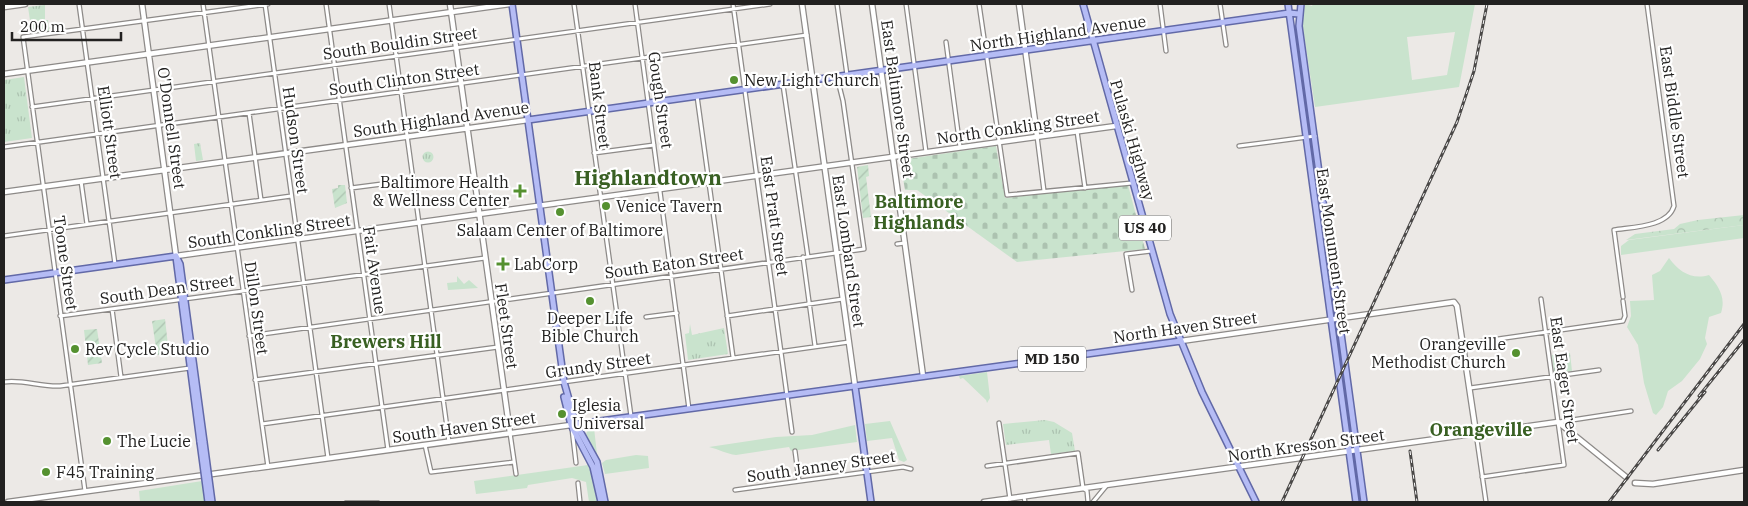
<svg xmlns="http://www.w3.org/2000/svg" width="1748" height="506" font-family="'IBM Plex Serif',serif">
<defs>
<pattern id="forest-crowns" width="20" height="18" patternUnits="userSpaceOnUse" patternTransform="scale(1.25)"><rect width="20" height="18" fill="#c9e3cd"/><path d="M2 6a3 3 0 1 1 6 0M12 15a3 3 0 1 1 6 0" fill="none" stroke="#acc2b0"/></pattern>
<pattern id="cemetery-stones" width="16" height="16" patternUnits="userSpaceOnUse" patternTransform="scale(1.25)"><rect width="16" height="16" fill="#c9e3cd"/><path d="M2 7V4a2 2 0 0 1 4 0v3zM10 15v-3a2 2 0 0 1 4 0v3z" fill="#acc2b0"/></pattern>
<pattern id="park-tufts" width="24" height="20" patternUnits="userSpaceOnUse" patternTransform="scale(1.25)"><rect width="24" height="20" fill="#c9e3cd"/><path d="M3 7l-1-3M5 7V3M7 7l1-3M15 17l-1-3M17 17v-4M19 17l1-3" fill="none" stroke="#acc2b0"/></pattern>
<pattern id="garden-furrows" width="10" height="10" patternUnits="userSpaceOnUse" patternTransform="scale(1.25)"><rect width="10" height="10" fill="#c9e3cd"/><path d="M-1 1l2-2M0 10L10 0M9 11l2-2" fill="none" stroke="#acc2b0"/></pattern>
</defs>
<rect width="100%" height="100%" fill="#ece9e6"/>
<path fill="#c9e3cd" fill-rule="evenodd" d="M1305 4 1312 6 1313 4H1475L1459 87 1315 107 1302 21ZM1455 32 1447 75 1412 80 1407 37Z
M1744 225V238L1621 255V246L1629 240Z
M1669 258C1679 272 1692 280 1709 275 1719 287 1726 297 1721 313L1709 317 1705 338 1707 344 1700 359 1682 381 1668 391 1663 407 1656 415 1653 413 1644 383 1638 345 1627 327 1631 316 1630 301 1654 300 1652 275 1660 271Z
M457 276 464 284 469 280 478 288 448 290 447 283 457 282Z
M987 372 990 398 987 403 986 400 963 378 960 379 959 376Z
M890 421 907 460 904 462 899 460 892 438 867 441 865 424Z
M597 425 594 428 597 454 586 434 590 426Z
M855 425 857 442 791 451 789 447 736 455C726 454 719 449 709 447L776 437 812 435Z
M636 455 648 456 649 468 605 474 602 463 606 460Z
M588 465 593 479 597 502H589L586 482 572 478 528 485 527 488 476 494 474 481Z
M202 481 205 502H140L139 491Z"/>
<path fill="url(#forest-crowns)" d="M1744 215V225L1626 240 1635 234 1674 229 1680 224 1698 220Z"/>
<path fill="url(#cemetery-stones)" d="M996 146 1005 198 1128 185 1145 249 1017 262 917 190H905L900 160Z"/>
<path fill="url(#park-tufts)" d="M45 5V20H48L49 32 32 34 28 7Z
M24 77 32 138 4 142V80Z
M200 143 203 160 196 161 194 144Z
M422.5 157a5.5 5.5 0 1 1 11 0a5.5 5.5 0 1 1-11 0Z
M690 324 692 335 724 328 728 354 688 360 685 334 689 333Z
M1570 353 1572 371 1554 374 1552 355Z
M1045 420 1054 422 1072 433 1075 451 1051 454 1049 440 1006 445 1003 424Z"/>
<path fill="url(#garden-furrows)" d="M868 165 869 176 866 177 871 217 863 218 857 167Z
M338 185H345L347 203 335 208 332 189 338 188Z
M165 319 169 354 157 355 152 321Z
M97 329 102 363 88 365 84 330Z"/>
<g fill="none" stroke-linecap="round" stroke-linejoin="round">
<defs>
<path id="street" d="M79 4 115 264
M203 4 268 467
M265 4 328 458
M326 4 388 450
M389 4 449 442
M574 4 631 416
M635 4 689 409
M733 4 792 432
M837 4 847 75
M906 4 926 152
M979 4 1007 195 1132 183
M1160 4 1166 51
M1220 4 1226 45
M946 42 960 147
M783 85 808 257
M697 96 733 357
M32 107 770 4
M249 113 261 200
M1077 131 1085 188
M1037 136 1044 191
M1239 146 1315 136
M4 147 807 35
M594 153 654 145
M81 181 87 224
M351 188 413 180
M4 236 291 196
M897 244 905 243
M803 257 815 346
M1132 290 1126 254 1151 251
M1623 297 1614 230C1632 227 1668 227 1674 206L1647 4
M112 309 121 377
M60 316 485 258
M727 316 843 299
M646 317 677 313
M249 336 864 249 843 101 837 77
M1463 344 1623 321 1625 316 1623 301
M255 380 498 347
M4 382C22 379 41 387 60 386L190 368
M1470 388 1599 370
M1559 422 1631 411
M999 423 1010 499
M262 424 849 342
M572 429 576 463
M510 433 516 474
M1476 433 1486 502
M425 445 431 472 514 462
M795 451 799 481
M987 466 1078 453 1083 488 1087 491 1088 502
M1482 477 1564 465 1541 299
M578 483 580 502
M735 490 903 467 911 469
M85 491 23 37 268 4
M1024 497 1025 502
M1093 502 1107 485"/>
<path id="secondary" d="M142 4 176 256 1116 126
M450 4 510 433
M802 4 855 386
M872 4 923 376
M1019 4 1037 136
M4 7 25 4
M4 74 510 4
M4 192 528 120
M1181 341 1454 302 1457 306 1476 433
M1635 483 1653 484 1744 470
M8 502 571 425
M984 502 1558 422 1626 477"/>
<path id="primary" d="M512 4 564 382 576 424 597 462 605 502
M1083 4 1170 314 1202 392 1256 502
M1288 4 1356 502
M1301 4 1299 26 1364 502
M528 120 1289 13 1299 14
M176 256 180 264 204 442
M176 257 200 442
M4 280 176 256
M855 386 871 502
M564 397 571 425 593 467 601 502
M571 425 1181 341"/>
</defs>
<use href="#street" stroke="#8d8a88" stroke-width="5.5"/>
<use href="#secondary" stroke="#8d8a88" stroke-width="7"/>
<use href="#primary" stroke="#6269a7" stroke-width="8"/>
<use href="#street" stroke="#fff" stroke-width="3"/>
<use href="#secondary" stroke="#fff" stroke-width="4.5"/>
<use href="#primary" stroke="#b5bcf5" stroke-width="5"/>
<defs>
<path id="rail" d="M1699 396 1744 340
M1658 450 1705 392
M1410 451 1417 502
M345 502H379
M1282 502 1457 122 1474 71 1487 4
M1609 502 1744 324"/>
</defs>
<use href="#rail" stroke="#4a4847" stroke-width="3"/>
<use href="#rail" stroke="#fff" stroke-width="1" stroke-dasharray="4" stroke-linecap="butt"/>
<defs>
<path id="primary-bridge" d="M200 442 208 502
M204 442 212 502"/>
</defs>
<use href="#primary-bridge" stroke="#6269a7" stroke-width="8" stroke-linecap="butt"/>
<use href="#primary-bridge" stroke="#b5bcf5" stroke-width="5"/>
</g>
<g fill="#559130" stroke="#fff" stroke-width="2">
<circle cx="734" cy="80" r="5"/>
<path d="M517.5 183.5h5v5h5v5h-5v5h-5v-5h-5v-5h5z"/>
<circle cx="606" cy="206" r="5"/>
<circle cx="560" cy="212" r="5"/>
<path d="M500.5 256.5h5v5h5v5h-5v5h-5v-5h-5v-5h5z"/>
<circle cx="590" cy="301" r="5"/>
<circle cx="75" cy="349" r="5"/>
<circle cx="1516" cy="353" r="5"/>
<circle cx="562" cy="414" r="5"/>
<circle cx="107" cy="441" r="5"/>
<circle cx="46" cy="472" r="5"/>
</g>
<g text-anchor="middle" stroke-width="4.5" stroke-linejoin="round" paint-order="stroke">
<g fill="#fff" stroke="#646463" stroke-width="1">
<rect x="1119" y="215.5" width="52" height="25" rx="4"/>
<rect x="1018" y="346.5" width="68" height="25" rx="4"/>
</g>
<g font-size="15" font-weight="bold" fill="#222120">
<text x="1145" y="233">US 40</text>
<text x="1052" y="364">MD 150</text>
</g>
<g font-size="16" fill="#222120" stroke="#fff">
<text transform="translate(1058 33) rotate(-8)" y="6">North Highland Avenue</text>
<text transform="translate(400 43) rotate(-8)" y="6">South Bouldin Street</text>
<text transform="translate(404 79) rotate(-8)" y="6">South Clinton Street</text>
<text transform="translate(898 99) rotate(82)" y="6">East Baltimore Street</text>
<text transform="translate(661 100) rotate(82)" y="6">Gough Street</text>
<text transform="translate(600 105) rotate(83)" y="6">Bank Street</text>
<text transform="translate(1675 112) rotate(82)" y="6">East Biddle Street</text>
<text transform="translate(441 119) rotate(-8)" y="6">South Highland Avenue</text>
<text transform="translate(1018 127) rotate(-8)" y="6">North Conkling Street</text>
<text transform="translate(172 128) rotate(82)" y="6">O'Donnell Street</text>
<text transform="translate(110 132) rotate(82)" y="6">Elliott Street</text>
<text transform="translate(296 140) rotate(82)" y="6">Hudson Street</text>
<text transform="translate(1133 140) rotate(74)" y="6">Pulaski Highway</text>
<text transform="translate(775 216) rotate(82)" y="6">East Pratt Street</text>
<text transform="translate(269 231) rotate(-8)" y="6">South Conkling Street</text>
<text transform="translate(849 251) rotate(82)" y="6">East Lombard Street</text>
<text transform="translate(1334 251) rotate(82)" y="6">East Monument Street</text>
<text transform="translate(66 263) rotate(82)" y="6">Toone Street</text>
<text transform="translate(674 263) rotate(-8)" y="6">South Eaton Street</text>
<text transform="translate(375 270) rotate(82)" y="6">Fait Avenue</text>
<text transform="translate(167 289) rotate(-8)" y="6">South Dean Street</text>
<text transform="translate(257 308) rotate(82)" y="6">Dillon Street</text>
<text transform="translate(507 326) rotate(82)" y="6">Fleet Street</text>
<text transform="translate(1185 327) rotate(-8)" y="6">North Haven Street</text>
<text transform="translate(598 365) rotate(-8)" y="6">Grundy Street</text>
<text transform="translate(1565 380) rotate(82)" y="6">East Eager Street</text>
<text transform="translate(464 427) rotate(-8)" y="6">South Haven Street</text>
<text transform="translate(1306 445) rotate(-8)" y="6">North Kresson Street</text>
<text transform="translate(821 466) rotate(-8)" y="6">South Janney Street</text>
</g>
<g font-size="16" fill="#222120" stroke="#fff" text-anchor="start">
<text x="744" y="86">New Light Church</text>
<text x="509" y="188" text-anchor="end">Baltimore Health<tspan x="509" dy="18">&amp; Wellness Center</tspan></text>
<text x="616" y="212">Venice Tavern</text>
<text x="560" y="236" text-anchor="middle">Salaam Center of Baltimore</text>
<text x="514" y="270">LabCorp</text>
<text x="590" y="324" text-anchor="middle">Deeper Life<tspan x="590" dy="18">Bible Church</tspan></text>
<text x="1506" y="350" text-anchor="end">Orangeville<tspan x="1506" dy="18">Methodist Church</tspan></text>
<text x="85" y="355">Rev Cycle Studio</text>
<text x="572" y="411">Iglesia<tspan x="572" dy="18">Universal</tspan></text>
<text x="117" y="447">The Lucie</text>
<text x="56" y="478">F45 Training</text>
</g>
<g font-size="18" font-weight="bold" fill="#396023" stroke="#fff">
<text x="919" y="208">Baltimore<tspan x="919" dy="21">Highlands</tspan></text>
<text x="386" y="348">Brewers Hill</text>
<text x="1481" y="436">Orangeville</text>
</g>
<g font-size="21" font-weight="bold" fill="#396023" stroke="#fff">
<text x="648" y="185">Highlandtown</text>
</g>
</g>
<rect width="1748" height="506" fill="none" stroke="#222120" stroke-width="10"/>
<path d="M12 32v8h109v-8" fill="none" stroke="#222120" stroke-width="2.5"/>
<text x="20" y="32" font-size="15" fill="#222120" stroke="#ffffff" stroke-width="4" paint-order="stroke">200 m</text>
</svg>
